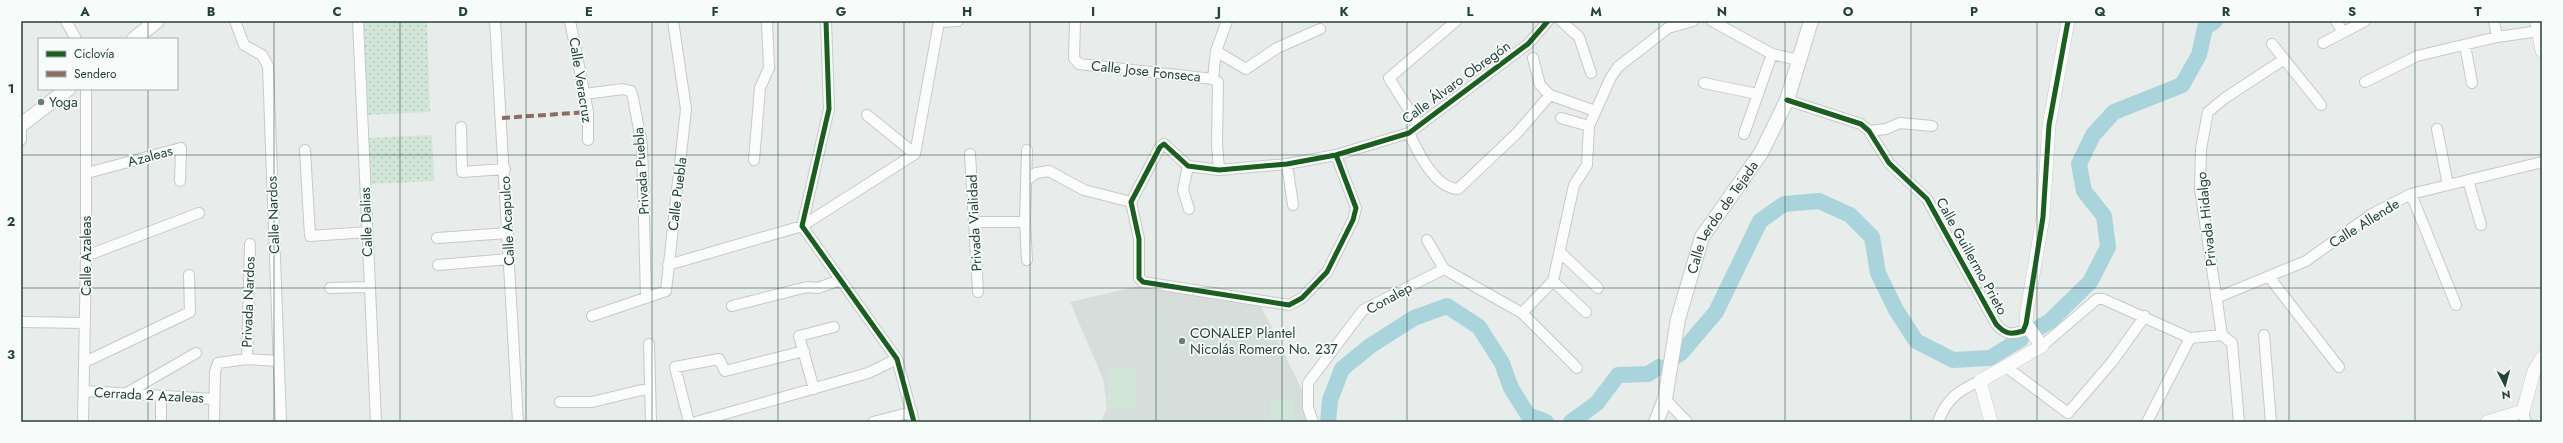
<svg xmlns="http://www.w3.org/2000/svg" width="2563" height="443" font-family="Jost,sans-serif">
<defs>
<pattern id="grass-dots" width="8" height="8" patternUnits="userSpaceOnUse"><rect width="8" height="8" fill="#d1e6d8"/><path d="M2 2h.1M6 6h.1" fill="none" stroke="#b3c6ba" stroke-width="1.8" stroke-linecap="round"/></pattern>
</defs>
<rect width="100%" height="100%" fill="#e8edeb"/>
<path fill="#d6dedb" d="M1147 284 1260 304 1305 396V422H1101L1107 408 1103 379 1070 302Z"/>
<path fill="url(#grass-dots)" d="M363 21H427L430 112 367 115Z
M432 135 434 181 370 184 368 138Z"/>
<path fill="#d1e6d8" d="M1109 367 1137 368 1136 409 1108 408Z
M1271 399H1294V422H1271Z"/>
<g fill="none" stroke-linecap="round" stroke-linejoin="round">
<path stroke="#a9d4db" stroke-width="16" d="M2032 332 2050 321 2090 282 2108 247 2104 216 2084 191 2079 164 2093 135 2114 112 2182 85 2199 55 2205 28 2215 21
M1673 358 1681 353 1716 312 1760 221 1784 204 1819 201 1850 215 1872 237 1878 273 1896 310 1916 341 1953 360 1990 358 2021 339
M1328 422 1330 400 1342 369 1370 346 1414 318 1447 306 1479 327 1502 363 1511 388 1528 415 1546 422
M1571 422 1597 403 1618 375 1648 374 1659 367"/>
<defs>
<path id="minor" d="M66 21 76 39
M235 21 244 45 262 55 268 66 281 422
M358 21 376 422
M495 21 518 422
M570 21 588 112V140
M826 21 829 109 802 226 897 359 914 422
M1075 21 1074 58 1079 64 1213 79
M1561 21 1579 37 1591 73
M1712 21 1772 54 1799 60
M2336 21 2343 32
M2494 21 2497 37
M2323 43 2365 21
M2272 44 2321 105
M2465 45 2472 83
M1216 51 1246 69 1277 48 1320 29
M1533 58 1540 85 1550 95 1595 111
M2365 82 2417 56 2497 37 2539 31
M1704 83 1757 94
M585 94 623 89 631 91 633 98 642 145 646 298
M1787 100 1861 124 1869 131 1889 163 1927 199 1996 324C2005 334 2010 335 2023 331L2026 324
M867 115 915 154
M1561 118 1589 126
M1419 126 1389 78 1456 21
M461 127 462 172 505 169
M2437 129 2448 185
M1869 131 1886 129 1900 123 1932 126
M1409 133C1418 153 1435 188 1458 189L1518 132 1550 95
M1744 134 1772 54
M21 140V125
M305 150 310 236 367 232
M1027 150 1025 222 1027 260
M970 154 978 292
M1336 155 1356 208 1353 220 1327 272 1302 298 1289 305 1143 282 1139 278V239L1131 202 1160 147 1164 144 1188 166 1219 170 1287 164 1336 155 1409 133 1528 44 1548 21
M754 160 760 88 769 68 767 21
M1287 164 1293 205
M1188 166 1183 190 1189 209
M1219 170 1217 144 1218 82 1213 79 1216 51 1227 21
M87 173 181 148 180 181
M2468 180 2481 225
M1026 181 1036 173 1049 171 1084 190 1131 202
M2411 194 2456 305
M974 222H1025
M437 238 508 233
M1427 240 1444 269 1522 313 1577 368
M1560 252 1598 288
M86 256 199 213
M438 265 509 259
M668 265 802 226 915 154 939 22 958 21
M2269 277 2339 367
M1553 281 1586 312
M330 288 369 287
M2216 298 2306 261 2372 214 2411 194 2542 162
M732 306 807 287 818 288 840 280
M1522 313 1553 281 1574 185 1587 165 1589 126 1611 77 1618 67 1668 28 1693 21
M592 316 666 291 686 109 673 21
M21 322 85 323
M2222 335 2200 189 2201 149 2208 112 2225 98 2283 60
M2222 335 2232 343 2239 422
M2264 335 2271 422
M649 344 651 422
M2042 346 2097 299H2103L2190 338 2222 335
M247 359 250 244
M85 362 190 312 189 275
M2006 367 2068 413 2112 362 2145 316
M814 389 799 336 834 327
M84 391 214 399
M125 394 196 353
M1665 399 1687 422
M560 402H592L650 388
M2523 411 2526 422
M83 422 86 256V89
M161 422V396
M214 422 215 372 218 363 247 359 279 361
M689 422 675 367 719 359 725 371 804 351
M696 422 868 373 897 359
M873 422 912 412
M1313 422 1308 408V383L1363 310 1444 269
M1938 422C1946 399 1959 390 1980 381
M2147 422 2190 338"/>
<path id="tertiary" d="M2537 21 2542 51
M1991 422 1980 381 2042 346 2026 324 2027 310 2043 217 2049 125 2068 21
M2487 422 2523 411 2534 371 2542 358"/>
<g id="secondary">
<path d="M134 39 157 21"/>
<path d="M21 125 68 89"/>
<path id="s1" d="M1656 422 1665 399 1678 319 1702 237 1761 153 1787 100 1811 21"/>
</g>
</defs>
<use href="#minor" stroke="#c5cac8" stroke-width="12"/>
<use href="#tertiary" stroke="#c5cac8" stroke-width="14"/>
<use href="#secondary" stroke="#c3cbc8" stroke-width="16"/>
<use href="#minor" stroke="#fcfcfc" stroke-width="10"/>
<use href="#tertiary" stroke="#fcfcfc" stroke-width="13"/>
<use href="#secondary" stroke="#fcfcfc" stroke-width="14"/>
<path stroke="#8d6e63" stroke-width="4" stroke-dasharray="8 4" stroke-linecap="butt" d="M502 118 588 112"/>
<defs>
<path id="cycleway" d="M826 21 829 109 802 226 897 359 914 422
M1787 100 1861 124 1869 131 1889 163 1927 199 1996 324C2005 334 2010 335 2023 331L2026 324 2043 217 2049 125 2068 21
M1336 155 1356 208 1353 220 1327 272 1302 298 1289 305 1143 282 1139 278V239L1131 202 1160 147 1164 144 1188 166 1219 170 1287 164 1336 155 1409 133 1528 44 1548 21"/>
</defs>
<use href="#cycleway" stroke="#f7fbf9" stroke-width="8"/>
<use href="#cycleway" stroke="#1b5e20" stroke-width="5"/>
</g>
<path fill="none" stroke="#24423a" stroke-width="1" stroke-opacity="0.55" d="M148 21V39M274 21V422M400 21V422M526 21V422M652 21V422M778 21V422M904 21V422M1030 21V422M1156 21V422M1282 21V422M1407 21V422M1533 21V422M1659 21V422M1785 21V422M1911 21V422M2037 21V422M2163 21V422M2289 21V422M2415 21V422M148 89V422M21 155H2542M21 288H2542"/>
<g fill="#697e78" stroke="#f7fbf9" stroke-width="1.5">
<circle cx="41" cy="102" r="4"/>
<circle cx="1182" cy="341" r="4"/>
</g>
<g text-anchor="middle" stroke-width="3.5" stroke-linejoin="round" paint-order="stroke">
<g font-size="14" fill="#24423a" stroke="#f7fbf9">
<text transform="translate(1146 71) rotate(6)" y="5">Calle Jose Fonseca</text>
<text transform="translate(581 80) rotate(81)" y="5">Calle Veracruz</text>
<text transform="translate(1456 82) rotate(-36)" y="5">Calle Álvaro Obregón</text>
<text transform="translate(150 156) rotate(-15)" y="5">Azaleas</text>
<text transform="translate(641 171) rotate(-94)" y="5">Privada Puebla</text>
<text transform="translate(677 194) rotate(-83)" y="5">Calle Puebla</text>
<text transform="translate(273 215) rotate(-92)" y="5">Calle Nardos</text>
<text dy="5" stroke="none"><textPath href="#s1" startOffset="218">Calle Lerdo de Tejada</textPath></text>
<text transform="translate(2206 219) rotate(-96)" y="5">Privada Hidalgo</text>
<text transform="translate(507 221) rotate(-93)" y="5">Calle Acapulco</text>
<text transform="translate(366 222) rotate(-92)" y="5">Calle Dalias</text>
<text transform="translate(974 223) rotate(-93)" y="5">Privada Vialidad</text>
<text transform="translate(2364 223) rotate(-32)" y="5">Calle Allende</text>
<text transform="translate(86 256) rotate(-90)" y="5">Calle Azaleas</text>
<text transform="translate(1972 256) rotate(61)" y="5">Calle Guillermo Prieto</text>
<text transform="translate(1389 298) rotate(-29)" y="5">Conalep</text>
<text transform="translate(248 302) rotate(-88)" y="5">Privada Nardos</text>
<text transform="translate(149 395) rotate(3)" y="5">Cerrada 2 Azaleas</text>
</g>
<g font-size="14" fill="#24423a" stroke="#f7fbf9" text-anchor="start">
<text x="49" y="107">Yoga</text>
<text x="1190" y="338">CONALEP Plantel<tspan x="1190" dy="16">Nicolás Romero No. 237</tspan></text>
</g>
</g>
<rect width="2563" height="443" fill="none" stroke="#f7fbf9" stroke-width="44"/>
<rect x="38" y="38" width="140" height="52" fill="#f7fbf9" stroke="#a3b1ad"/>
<rect x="46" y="51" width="20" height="6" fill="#1b5e20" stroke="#a3b1ad"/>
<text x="74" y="58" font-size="12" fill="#24423a">Ciclovía</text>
<rect x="46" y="71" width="20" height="6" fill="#8d6e63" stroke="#a3b1ad"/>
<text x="74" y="78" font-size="12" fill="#24423a">Sendero</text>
<g transform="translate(2505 385) rotate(174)" stroke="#f7fbf9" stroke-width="3" paint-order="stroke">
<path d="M0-3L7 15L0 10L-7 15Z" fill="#24423a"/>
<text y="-6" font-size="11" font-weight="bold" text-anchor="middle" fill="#24423a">N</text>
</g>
<rect x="22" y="22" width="2519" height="399" fill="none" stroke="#24423a" stroke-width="1.5"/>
<g font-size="13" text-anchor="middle" font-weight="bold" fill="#24423a">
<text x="85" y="16">A</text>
<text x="211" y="16">B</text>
<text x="337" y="16">C</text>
<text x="463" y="16">D</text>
<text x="589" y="16">E</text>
<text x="715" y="16">F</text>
<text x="841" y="16">G</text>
<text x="967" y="16">H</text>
<text x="1093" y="16">I</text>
<text x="1219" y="16">J</text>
<text x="1344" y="16">K</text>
<text x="1470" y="16">L</text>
<text x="1596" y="16">M</text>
<text x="1722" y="16">N</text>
<text x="1848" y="16">O</text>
<text x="1974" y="16">P</text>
<text x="2100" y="16">Q</text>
<text x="2226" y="16">R</text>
<text x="2352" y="16">S</text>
<text x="2478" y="16">T</text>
<text x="11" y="93">1</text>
<text x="11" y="226">2</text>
<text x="11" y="359">3</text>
</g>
</svg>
